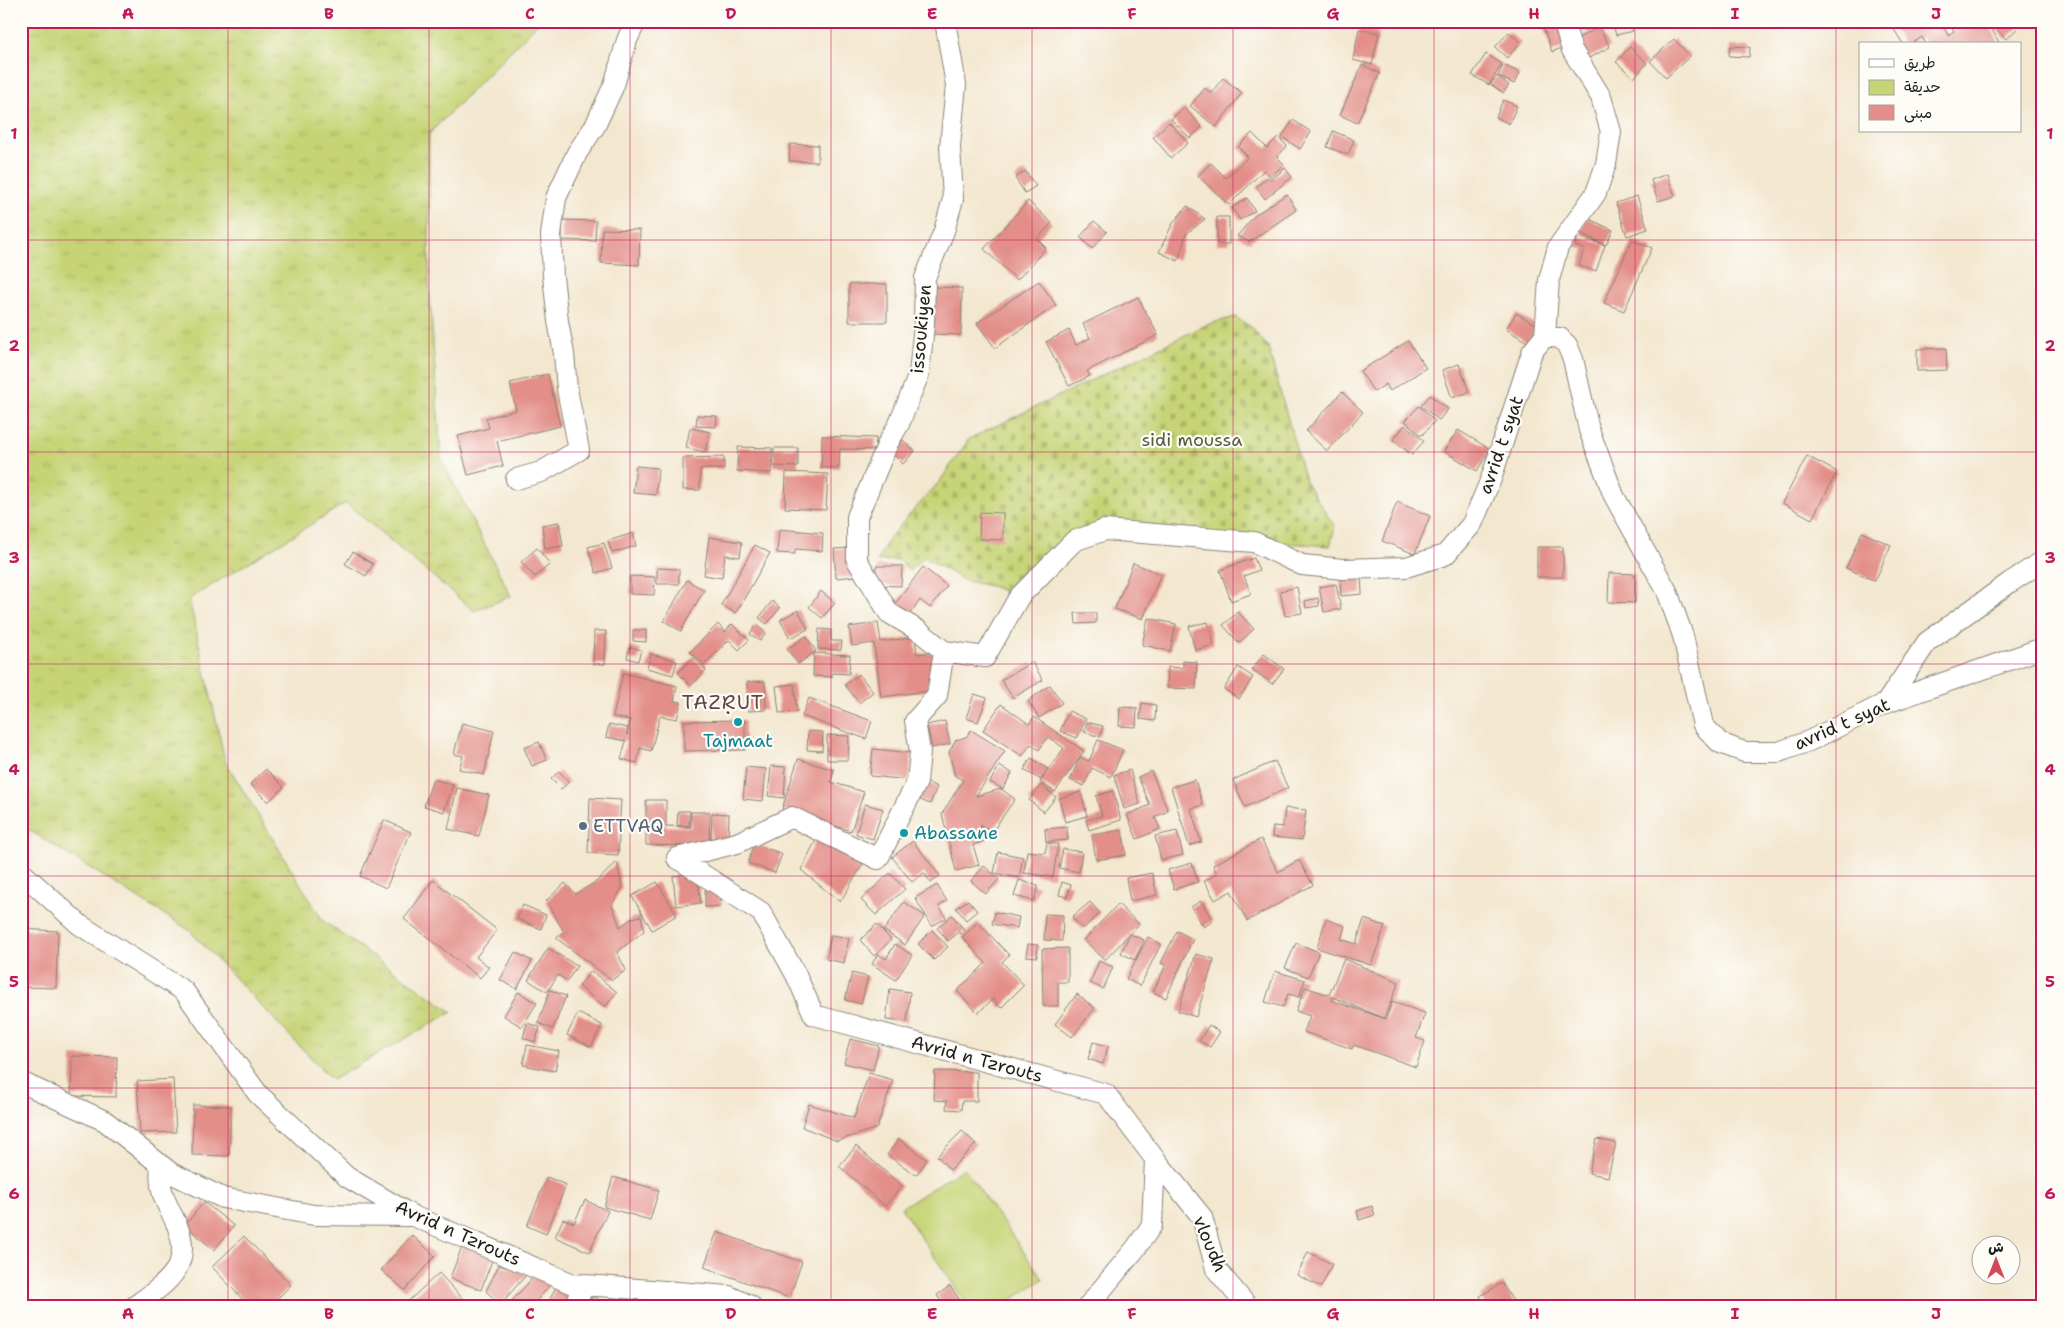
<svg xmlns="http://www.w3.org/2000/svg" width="2064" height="1327" font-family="'Shantell Sans','Playpen Sans Arabic',sans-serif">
<defs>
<pattern id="grass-tufts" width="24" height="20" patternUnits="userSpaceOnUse" patternTransform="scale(1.25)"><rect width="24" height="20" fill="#c6d476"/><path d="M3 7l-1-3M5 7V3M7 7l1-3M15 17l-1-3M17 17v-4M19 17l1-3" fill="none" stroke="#aab566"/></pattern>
<pattern id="cemetery-stones" width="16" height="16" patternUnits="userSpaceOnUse" patternTransform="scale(1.25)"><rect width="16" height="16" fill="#c6d476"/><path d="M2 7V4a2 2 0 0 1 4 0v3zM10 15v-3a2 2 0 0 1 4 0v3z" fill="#aab566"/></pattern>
</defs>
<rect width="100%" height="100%" fill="#fdfcf7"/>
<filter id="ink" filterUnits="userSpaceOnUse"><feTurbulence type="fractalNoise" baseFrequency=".02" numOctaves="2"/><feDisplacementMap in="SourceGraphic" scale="10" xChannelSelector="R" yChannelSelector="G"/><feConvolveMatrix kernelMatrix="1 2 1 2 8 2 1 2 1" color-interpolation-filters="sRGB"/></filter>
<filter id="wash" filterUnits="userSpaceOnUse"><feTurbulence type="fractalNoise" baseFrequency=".0096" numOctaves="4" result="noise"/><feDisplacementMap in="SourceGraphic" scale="20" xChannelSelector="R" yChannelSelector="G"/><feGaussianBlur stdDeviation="1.12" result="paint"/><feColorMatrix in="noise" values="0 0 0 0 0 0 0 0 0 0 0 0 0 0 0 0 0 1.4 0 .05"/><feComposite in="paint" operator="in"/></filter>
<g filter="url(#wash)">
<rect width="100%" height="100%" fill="#f3e7cf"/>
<path fill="url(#grass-tufts)" stroke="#717849" d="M21 21H540L429 134V284L441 459 511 596 474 611 346 503 189 599 225 761 323 921 452 1012 332 1080 189 930 21 825Z"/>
<path fill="url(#cemetery-stones)" stroke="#717849" d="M1235 317 1251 327 1268 347 1305 481 1335 527 1330 546 1122 532 1104 517 1074 541 1019 597 991 586 965 581 924 557 909 571 899 560 877 561 889 538 940 481 969 439 1206 325Z"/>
<path fill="#c6d476" stroke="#717849" d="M964 1168 1043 1279 1002 1306H968L901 1208Z"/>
<g id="blocks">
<path fill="#e38e88" d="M1557 21 1566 46 1552 52 1543 27Z
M1571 21H1588V30L1571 31Z
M1612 21H1630L1633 31 1616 35Z
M1900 21H1940L1948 35 1954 31 1948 21H1987L2000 44H1926L1922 37 1911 44H1903L1892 26Z
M1989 21H2013L2019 27 2006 39Z
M1599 27 1610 47 1583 61 1573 41Z
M1359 29 1379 33 1372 65 1353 60Z
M1509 32 1521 43 1507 58 1495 47Z
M1674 39 1690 56 1666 78 1650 61Z
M1730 46 1750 47 1749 57 1729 56Z
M1630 47 1647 63 1634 78 1616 62Z
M1486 54 1502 64 1489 85 1472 75Z
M1362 65 1380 73 1357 123 1340 115Z
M1503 65 1520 73 1514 84 1498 76Z
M1497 76 1509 85 1503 93 1490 84Z
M1223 78 1242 93 1216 127 1190 106 1205 88 1211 93Z
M1503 100 1517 106 1509 124 1496 117Z
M1184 108 1202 127 1190 138 1171 119Z
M1293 120 1311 132 1300 149 1282 137Z
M1169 122 1188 143 1171 158 1153 137Z
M1333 131 1354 140 1348 155 1327 147Z
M1252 133 1267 148 1278 137 1287 146 1277 157 1284 164 1271 177 1264 170 1229 205 1198 176 1211 163 1226 178 1248 157 1238 147Z
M790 144 818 145V162L789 161Z
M1285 168 1292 177 1265 199 1256 187 1268 177 1271 180Z
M1025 171 1036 186 1025 193 1015 178Z
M1667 174 1675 196 1658 201 1651 180Z
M1287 194 1296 210 1249 242 1237 236 1255 215Z
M1637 196 1648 229 1627 236 1616 203Z
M1247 198 1255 211 1240 220 1232 208Z
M1028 201 1052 223 1037 239 1046 248 1017 280 984 249Z
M1187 206 1205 219 1186 234 1178 261 1159 252 1173 223Z
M1217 217H1229V244H1217Z
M1587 218 1613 230 1606 245 1580 233Z
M562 220 596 221 595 241 562 240Z
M1094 221 1107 232 1092 249 1080 237Z
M602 229 640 230 639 265 601 263Z
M1578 236 1605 245 1596 271 1579 266 1584 249 1575 246Z
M1632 240 1652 248 1624 311 1604 303Z
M1039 281 1056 305 995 348 977 323Z
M849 284H887V322H849Z
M932 287 962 288 961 335 931 334Z
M1138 297 1158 335 1087 371 1090 376 1069 386 1046 342 1069 330 1076 345 1090 338 1083 324Z
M1516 313 1537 325 1527 342 1506 329Z
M1408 341 1426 368 1390 391 1386 384 1374 392 1360 371Z
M1946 348 1947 370 1917 371V349Z
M1459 364 1469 392 1452 398 1442 370Z
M548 374 560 426 497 441 503 466 468 475 458 436 489 428 486 418 516 410 510 383Z
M1342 392 1363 412 1327 451 1306 431Z
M1430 395 1448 409 1439 420 1421 406Z
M1419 406 1435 421 1421 436 1405 421Z
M697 415 717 416 716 427 696 426Z
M1405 425 1424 441 1412 455 1393 440Z
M690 428 710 432 705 452 686 448Z
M1458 430 1490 449 1477 471 1444 451Z
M822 436 876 438 875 450 840 449 839 468H821Z
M903 440 915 451 903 464 891 452Z
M738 447 772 448 771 473 737 471Z
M774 448H798V467L773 466Z
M1807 456 1837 472 1812 519 1782 503Z
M724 457V469H700V490H683V458Z
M636 466 658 468 656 495 633 493Z
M786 472 828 474 826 510 785 508Z
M1397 502 1430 516 1415 554 1382 541Z
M980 512 1003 513V540L979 539Z
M559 522 563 546 545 549 542 525Z
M779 529 823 533 822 551 795 549V554L777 553Z
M1862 532 1891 545 1875 581 1846 568Z
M633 533 636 546 612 553 608 541Z
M709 537 742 542 740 557 725 555 722 578 704 575Z
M604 543 612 568 596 573 588 547Z
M755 545 770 553 736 613 721 605Z
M1537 547H1563V577H1537Z
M537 548 550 564 535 577 521 562Z
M855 548 857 576 836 578 834 549Z
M353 552 373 564 366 576 345 564Z
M1254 558 1259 570 1244 576 1251 594 1231 601 1220 570Z
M1133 563 1161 574 1143 619 1115 609Z
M876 566H902L901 586 876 585Z
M923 567 947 586 930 608 920 600 906 619 892 608Z
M657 568 679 569V584H657Z
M1609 573 1635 574V603L1608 602Z
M1361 575 1362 594 1341 596 1340 577Z
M630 576 655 577 654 595 630 594Z
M687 580 704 590 681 631 664 621Z
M1336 584 1341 609 1324 612 1319 587Z
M1297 587 1302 613 1285 616 1280 591Z
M821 591 835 603 822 618 809 607Z
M1318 598 1319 606 1306 608 1305 601Z
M772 601 780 608 767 624 759 618Z
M798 610 808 629 790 638 780 620Z
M1238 612 1254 629 1239 643 1223 625Z
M1075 613H1096V623L1076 624Z
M1148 618 1176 624 1170 651 1142 645Z
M1208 622 1214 645 1195 650 1189 626Z
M878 623 881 642 915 637 917 654 935 652 938 678 928 679 929 691 881 697 874 643 852 646 849 627Z
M718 624 725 632 732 624 749 640 739 650 729 640 704 665 690 652Z
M756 625 766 633 760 641 750 634Z
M819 629 831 630V641H842L841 650 818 649Z
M633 630H646V642L633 641Z
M594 631H606L605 664H593Z
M806 636 816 651 798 664 787 649Z
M630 647 641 650 638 661 627 658Z
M814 653 850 655 849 674 832 673V677L813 676Z
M651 654 677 661 673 675 647 668Z
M1264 654 1284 669 1272 684 1252 669Z
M693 657 706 670 691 686 678 673Z
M1183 661 1197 662 1196 689 1167 688 1168 667 1183 668Z
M1032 662 1043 680 1013 698 1001 680Z
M1238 667 1253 677 1239 699 1224 689Z
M623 673 677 686 674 701 681 702 677 719 660 716 651 751 640 748 637 763 621 759 626 741 606 737 609 724 628 728 627 735 630 720 613 717Z
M859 674 873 692 859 703 845 685Z
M765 681 766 710 748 711 747 682Z
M794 684 797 712 779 713 776 686Z
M1050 685 1062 703 1039 718 1028 701Z
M974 694 987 698 978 722 966 718Z
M809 698 872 721 866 739 802 716Z
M1142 703 1156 705 1155 721 1140 719Z
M1001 704 1029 724 1034 717 1084 751 1055 792 1040 782 1064 748 1048 737 1039 750 1031 744 1022 756 983 730Z
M1120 707 1137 708 1136 727 1119 726Z
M1069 711 1086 719 1077 738 1060 731Z
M745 720V750L684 751V721Z
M945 721 950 744 932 748 927 725Z
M1087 722 1103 726 1100 737 1084 732Z
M462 723 494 731 484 775 459 769 463 756 454 754Z
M971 730 1005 751 976 796 1001 789 1015 799 992 832 980 825 985 841 973 845 979 865 956 871 942 814 963 780 955 776 949 752 956 740 966 737Z
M808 731 823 732 822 751 807 750Z
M827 735 849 736 848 760H827Z
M1098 740 1123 750 1111 777 1092 768 1084 786 1070 780 1080 757 1089 761Z
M539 742 547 760 532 766 524 748Z
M873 749 912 753 909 780 870 776Z
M1031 758 1048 769 1041 780 1024 770Z
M798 759 834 770 831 782 864 792 851 831 782 809Z
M1275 761 1288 788 1245 807 1233 780Z
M771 766 786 767 784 798 768 796Z
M999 766 1012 773 1003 789 990 782Z
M746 767 766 769 763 801 743 799Z
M266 769 284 787 268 802 250 784Z
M1130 770 1140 804 1124 809 1114 775Z
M559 771 569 782 561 789 551 779Z
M1151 771 1168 811 1155 817 1160 829 1137 839 1127 815 1150 805 1138 777Z
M433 779 453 785 444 812 424 806Z
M1195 780 1203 805 1191 809 1201 842 1189 846 1171 787Z
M924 781 937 787 930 804 916 798Z
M1041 785 1056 797 1044 812 1029 800Z
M457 788 489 795 479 836 448 829Z
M1113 791 1121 820 1089 830 1086 820 1102 816 1096 796Z
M1081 792 1087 816 1065 822 1059 798Z
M590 798 621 800 618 855 588 853Z
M646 800H666V826L691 827V812H710L709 846 646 845Z
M865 804 883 809 873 839 856 834Z
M1285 808 1306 810 1302 840 1272 837 1273 826 1283 827Z
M678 811H690L689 826 677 825Z
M712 813 729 814 728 842 711 841Z
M384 820 411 832 386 888 360 876Z
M1067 827 1068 840 1046 842 1045 829Z
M1122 830 1126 855 1096 860 1092 835Z
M1177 831 1183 855 1161 860 1155 836Z
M819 834 863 864 840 902 801 870Z
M1261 839 1278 872 1299 860 1313 885 1247 921 1231 891 1215 900 1204 881 1217 874 1213 865Z
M913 841 940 876 931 883 924 873 912 882 892 857Z
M1047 843 1058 844 1053 877 1024 873 1027 851 1045 853Z
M754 844 782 854 775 873 748 863Z
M1063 849 1082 852 1079 872 1059 868Z
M998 852 1023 857 1019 878 994 873Z
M617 862 622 888 612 905 620 927 632 918 641 916 644 931 617 952 626 970 612 980 556 938 564 932 546 901 565 883 575 894 596 882Z
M1192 863 1198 882 1174 889 1168 870Z
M984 866 999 879 986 894 971 881Z
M697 873 701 903 676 906 673 876Z
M890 873 905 889 876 915 861 900Z
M1152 873 1157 895 1130 901 1126 878Z
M433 880 497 930 476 957 489 967 480 978 404 919Z
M1019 880 1038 886 1034 901 1014 896Z
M657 882 677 915 652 930 632 896Z
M1062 882 1071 885 1067 897 1059 895Z
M937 885 947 901 939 906 946 918 932 926 915 898Z
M720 889 721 906 705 907V890Z
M968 900 977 911 966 920 956 908Z
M1201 901 1213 921 1204 927 1191 907Z
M904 902 925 916 905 945 884 930Z
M1090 902 1100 913 1083 929 1072 917Z
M1118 904 1139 924 1105 960 1084 940Z
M523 905 546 915 541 929 517 919Z
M995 912 1019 917 1017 928 992 924Z
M1045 914 1063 915 1062 941 1044 940Z
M952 915 965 931 961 934 959 932 948 941 937 928Z
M1326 919 1345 926 1341 939 1356 944 1364 919 1385 926 1371 965 1317 948Z
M978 922 1009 955 1002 962 1024 985 1001 1008 993 999 978 1013 957 991 986 963 962 937Z
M877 924 891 940 874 956 860 940Z
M21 929 58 931 56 988 21 987Z
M932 930 948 947 934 960 918 944Z
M1177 931 1193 939 1166 998 1153 992 1166 965 1161 963Z
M1130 934 1144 940 1135 960 1121 953Z
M831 935 849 938 844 963 826 959Z
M1148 937 1161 944 1140 986 1126 979Z
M1296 943 1319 952 1308 977 1285 968Z
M895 944 912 955 896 980 872 964 878 954 886 959Z
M1028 944 1038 945 1037 957 1026 956Z
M548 948 577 966 567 981 558 975 547 992 528 980Z
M1068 948V982H1058V1006H1043L1042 949Z
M515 952 532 961 517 989 500 980Z
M1196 954 1214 959 1196 1017 1178 1011Z
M1344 959 1399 982 1384 1018 1332 997 1331 1000 1386 1019 1392 1002 1425 1013 1416 1038 1425 1041 1416 1067 1354 1045 1352 1049 1304 1032 1310 1016 1296 1011 1305 987 1329 995Z
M1099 961 1113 967 1103 989 1090 983Z
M591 971 617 992 605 1007 579 986Z
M1275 971 1305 980 1299 997 1288 994 1283 1007 1265 1002Z
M852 973 868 977 861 1004 845 1000Z
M890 989 910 992 907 1022 886 1020Z
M550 990 566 996 553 1029 538 1023Z
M518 992 537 1003 522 1027 504 1016Z
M1077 994 1095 1008 1072 1037 1055 1024Z
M578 1013 602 1025 591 1047 567 1035Z
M527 1023 540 1027 535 1042 523 1038Z
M1209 1025 1220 1032 1210 1047 1199 1041Z
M850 1039 879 1046 873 1070 844 1063Z
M1093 1042 1108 1046 1103 1064 1088 1059Z
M527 1045 559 1051 555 1071 523 1065Z
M72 1056 117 1057 116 1097 71 1096Z
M935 1071 977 1072V1101H962L961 1110 946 1109 947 1101 934 1100Z
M869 1073 893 1080 877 1128 837 1141 802 1127 809 1104 854 1118Z
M173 1079 176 1132 140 1133 137 1081Z
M193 1105 231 1106 229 1156 192 1155Z
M962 1131 976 1144 950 1170 937 1156Z
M899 1139 927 1160 916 1175 887 1155Z
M1597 1139 1616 1143 1608 1177 1589 1173Z
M856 1146 902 1186 885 1206 839 1166Z
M547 1177 566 1185 546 1234 527 1226Z
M613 1177 659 1190 650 1220 604 1207Z
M585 1200 608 1211 589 1252 555 1237 563 1219 574 1223Z
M204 1202 234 1226 214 1250 185 1225Z
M1372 1206 1375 1215 1359 1220 1357 1211Z
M717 1232 802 1262 789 1298 704 1267Z
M412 1235 435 1256 405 1290 381 1270Z
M244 1236 291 1285 270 1306H249L212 1267Z
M463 1244 494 1255 481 1290 450 1278Z
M1308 1252 1332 1264 1321 1287 1297 1275Z
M499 1265 527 1274 500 1305 486 1291Z
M538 1272 551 1284 532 1306H507Z
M439 1273 462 1298 454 1306H403Z
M558 1283 577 1293 570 1306 547 1305Z
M1502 1283 1516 1306H1486L1480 1296Z
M950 1286 964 1306H944L937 1295Z
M593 1296 610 1306H587Z"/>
</g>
</g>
<g filter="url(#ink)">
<use href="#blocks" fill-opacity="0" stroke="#888276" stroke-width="1"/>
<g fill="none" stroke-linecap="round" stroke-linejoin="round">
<defs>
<path id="street" d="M1545 336 1549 280 1558 247 1596 193 1606 164 1611 132 1601 97 1572 50 1563 21
M516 479 541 472 579 450 567 389 564 354 558 321 553 276 551 235 556 198 577 153 595 126 614 85 627 40 636 21
M944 651 919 631 889 613 857 560V517L888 443 899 424 919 374 924 325 925 278 944 231 953 199 950 146 956 85 945 21
M1886 703 1927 642 2009 583 2043 561
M677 858 737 843 792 817 878 859 917 782 920 752 915 721 937 696 944 651 985 657 1019 597 1074 541 1105 530 1254 542 1302 565 1343 569 1406 567 1445 555 1472 524 1491 479 1532 352 1545 336 1560 338 1567 345 1573 359 1589 430 1614 496 1667 591 1683 636 1703 725 1720 743 1744 752H1779L1809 741 1886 703 2043 648
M677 858 761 912 796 975 814 1015 1106 1094 1155 1159 1152 1225 1136 1248 1088 1306
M21 872 80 925 184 991 258 1094 347 1177 413 1216 573 1284 729 1296 751 1306
M21 1082 105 1121 171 1173 223 1198 314 1215 411 1216
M1155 1159 1202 1217 1216 1269 1247 1306
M135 1306C167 1283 195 1265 176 1223 165 1200 158 1191 161 1165
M574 1306 585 1284"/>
</defs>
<use href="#street" stroke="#888276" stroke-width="22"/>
<use href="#street" stroke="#fff" stroke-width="20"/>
</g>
</g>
<path fill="none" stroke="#c2185b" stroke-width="1" stroke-opacity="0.55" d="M228 21V1306M429 21V1306M630 21V1306M831 21V1306M1032 21V1306M1233 21V1306M1434 21V1306M1635 21V1306M1836 21V1306M21 240H2043M21 452H2043M21 664H2043M21 876H2043M21 1088H2043"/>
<g fill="#0f9aa8" stroke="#fdfcf7" stroke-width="2">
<circle cx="738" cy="722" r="5"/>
<circle cx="904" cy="833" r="5"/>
</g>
<circle fill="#5c6f8a" stroke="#fdfcf7" stroke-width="2" cx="583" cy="826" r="5"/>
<g text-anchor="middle" stroke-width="4.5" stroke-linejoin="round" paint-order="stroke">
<g font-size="18" fill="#1c1c1c" stroke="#fdfcf7">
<text transform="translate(921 329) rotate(-85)" y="6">issoukiyen</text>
<text transform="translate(1501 445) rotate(-71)" y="6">avrid t syat</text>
<text transform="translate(1842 724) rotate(-24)" y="6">avrid t syat</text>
<text transform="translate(977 1059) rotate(15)" y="6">Avrid n Tzrouts</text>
<text transform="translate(458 1233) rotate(24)" y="6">Avrid n Tzrouts</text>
<text transform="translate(1210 1244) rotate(67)" y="6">vloudh</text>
</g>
<g font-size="18" fill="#585c3c" stroke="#fdfcf7">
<text x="1192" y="446">sidi moussa</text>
</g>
<g font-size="18" fill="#0d838f" stroke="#fdfcf7">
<text x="738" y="747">Tajmaat</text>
<text x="914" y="839" text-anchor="start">Abassane</text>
</g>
<g font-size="18" fill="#4e5e75" stroke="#fdfcf7" text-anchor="start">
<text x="593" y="832">ETTVAQ</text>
</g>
<g font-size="20" letter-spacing="1" fill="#624442" stroke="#fdfcf7">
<text x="723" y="709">TAZṚUT</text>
</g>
</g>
<rect width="2064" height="1327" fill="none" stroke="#fdfcf7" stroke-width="55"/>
<rect x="1859" y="42" width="162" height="90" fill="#fdfcf7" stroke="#a3a29f"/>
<rect x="1869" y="59" width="25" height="8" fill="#ffffff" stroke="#a3a29f"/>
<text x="1904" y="68" font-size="15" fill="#1c1c1c">طريق</text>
<rect x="1869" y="80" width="25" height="15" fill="#c6d476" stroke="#a3a29f"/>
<text x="1904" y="92" font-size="15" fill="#1c1c1c">حديقة</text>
<rect x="1869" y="105" width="25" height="15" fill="#e38e88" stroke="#a3a29f"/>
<text x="1904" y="118" font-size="15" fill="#1c1c1c">مبنى</text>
<g transform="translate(1996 1260)"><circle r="24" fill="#fdfcf7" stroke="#a3a29f"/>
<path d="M0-4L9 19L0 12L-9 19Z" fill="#d1495b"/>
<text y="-8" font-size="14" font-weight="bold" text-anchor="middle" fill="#1c1c1c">ش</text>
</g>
<rect x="28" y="28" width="2008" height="1272" fill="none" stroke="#c2185b" stroke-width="2"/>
<g font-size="16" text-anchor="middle" font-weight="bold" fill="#c2185b">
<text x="128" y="19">A</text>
<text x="329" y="19">B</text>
<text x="530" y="19">C</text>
<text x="731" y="19">D</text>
<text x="932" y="19">E</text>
<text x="1132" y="19">F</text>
<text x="1333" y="19">G</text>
<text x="1534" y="19">H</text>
<text x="1735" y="19">I</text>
<text x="1936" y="19">J</text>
<text x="14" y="139">1</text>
<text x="2050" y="139">1</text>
<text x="14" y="351">2</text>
<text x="2050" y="351">2</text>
<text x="14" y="563">3</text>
<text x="2050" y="563">3</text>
<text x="14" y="775">4</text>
<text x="2050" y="775">4</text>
<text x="14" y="987">5</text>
<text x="2050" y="987">5</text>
<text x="14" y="1199">6</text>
<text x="2050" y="1199">6</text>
<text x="128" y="1319">A</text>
<text x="329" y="1319">B</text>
<text x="530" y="1319">C</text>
<text x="731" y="1319">D</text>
<text x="932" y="1319">E</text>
<text x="1132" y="1319">F</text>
<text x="1333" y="1319">G</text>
<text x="1534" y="1319">H</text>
<text x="1735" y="1319">I</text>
<text x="1936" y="1319">J</text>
</g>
</svg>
